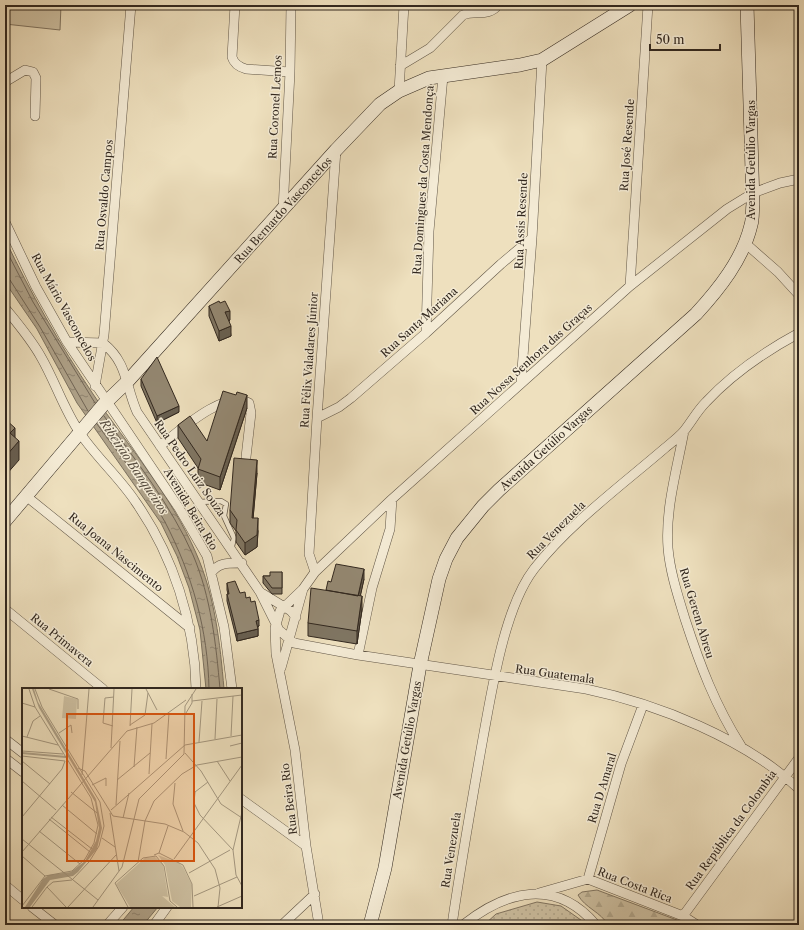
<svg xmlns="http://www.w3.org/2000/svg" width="804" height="930" font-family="'Libre Caslon Text',serif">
<defs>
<pattern id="grass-dots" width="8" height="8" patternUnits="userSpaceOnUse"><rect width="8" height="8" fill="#cec1a3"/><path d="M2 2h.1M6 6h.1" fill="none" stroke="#b1a68c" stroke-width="1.8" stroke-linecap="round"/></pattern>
<pattern id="forest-firs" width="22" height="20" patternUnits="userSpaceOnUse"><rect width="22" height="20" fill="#cec1a3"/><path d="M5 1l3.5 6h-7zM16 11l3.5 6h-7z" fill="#b1a68c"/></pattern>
<pattern id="water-ripples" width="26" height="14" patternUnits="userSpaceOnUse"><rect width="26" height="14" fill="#aea188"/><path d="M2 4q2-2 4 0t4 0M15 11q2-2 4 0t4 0" fill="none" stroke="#8e836f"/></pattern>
</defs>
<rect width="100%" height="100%" fill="#eee0be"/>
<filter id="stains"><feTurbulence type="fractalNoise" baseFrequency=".005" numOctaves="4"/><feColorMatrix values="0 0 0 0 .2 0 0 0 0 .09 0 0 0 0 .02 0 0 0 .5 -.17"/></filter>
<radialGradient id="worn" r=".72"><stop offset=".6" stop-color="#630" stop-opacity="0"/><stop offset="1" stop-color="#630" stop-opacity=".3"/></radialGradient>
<path fill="url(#grass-dots)" stroke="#807461" d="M537 902 561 906 588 925H484L496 914Z"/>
<path fill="url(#forest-firs)" stroke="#807461" d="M597 890 685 923 688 925H608C601 912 585 908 578 895L582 892Z"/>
<path fill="#cec1a3" stroke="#807461" d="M5 5H61L60 30 5 24Z"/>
<path fill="url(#water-ripples)" stroke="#7c715e" d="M5 239C30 292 60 345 93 394 128 446 171 495 196 553 215 596 220 643 224 689H206L200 630 189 588 177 556 161 523 77 403 37 329 9 288 5 279Z
M134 907H158L143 925H119Z"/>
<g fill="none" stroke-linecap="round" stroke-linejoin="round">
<path stroke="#706454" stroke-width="1" d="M5 248 33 302 95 403
M5 279 10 280 40 327 88 411
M104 416C135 460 171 505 193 555 211 597 216 644 220 689
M97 424C120 456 146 487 165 522 192 574 208 630 209 689"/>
<defs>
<path id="service" d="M199 502 221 501 226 504 224 516 234 538 231 550"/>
<path id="minor" d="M235 5 232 57C234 64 239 67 246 69L290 72
M400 66 430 48 463 15C475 10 489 17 498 5
M5 82 25 70 33 72 36 78 35 116
M399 91 404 5
M283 210 290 72 291 5
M5 222 36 287 67 342 179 508 207 556 224 627 232 689
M745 243 778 272 799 295
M630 286 648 5
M5 308C18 324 31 339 41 357 55 381 64 410 80 433 96 457 119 477 135 501 173 555 195 623 196 689
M426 333 429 231 443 76
M67 342 103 343C128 363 125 385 137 412L260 592 279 630 294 643 358 655 586 689C658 704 745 739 799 789
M521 383 532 238 542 60
M95 386 104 335 131 5
M317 418 339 407 351 398 426 333 501 264 532 238
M684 431C677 469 665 510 668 548 670 572 678 596 685 619 700 665 715 705 741 746
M160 446C178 432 226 388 249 403L251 413 246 457
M26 496 190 628
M799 528V539
M315 572 309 554 317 418 336 150
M211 573C219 562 229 563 242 563
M260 592 291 611 296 617
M5 609 103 689
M358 655 372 588 390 529 392 499
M281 668 303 589
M5 739 23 753
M5 758 23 772
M241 799 306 846
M588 879 621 764 643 705
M5 885 23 900
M539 893 588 879 683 916 697 925
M32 907 55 925
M683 916 799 758
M107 925 123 907
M154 925 167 907
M282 925 315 894
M319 925 306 846 295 750 276 654 275 628 280 611 303 589 315 572 392 499 630 286 727 209 753 193 780 183 799 179
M452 925C461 862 472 800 483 738 492 690 504 608 534 569 569 524 622 485 665 448 671 443 679 437 684 431 692 421 697 411 706 402 733 373 764 352 799 333
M463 925C507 890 556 878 596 925"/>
<path id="secondary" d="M5 521 104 404 127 382 336 150 380 104 399 91 429 78 520 65 542 60 630 5
M370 925 385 868 420 665 439 579 446 559 457 538 483 506 499 490 696 314C719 289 743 259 751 225 753 219 752 211 753 204L747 5"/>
</defs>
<use href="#service" stroke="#615647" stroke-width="6"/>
<use href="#minor" stroke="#615647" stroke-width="10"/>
<use href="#secondary" stroke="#32281f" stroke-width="14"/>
<use href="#service" stroke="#f4ebd5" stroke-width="4.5"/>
<use href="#minor" stroke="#f4ebd5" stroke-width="9"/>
<use href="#secondary" stroke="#f4ebd5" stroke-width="13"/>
</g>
<path fill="#7f7562" stroke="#32281f" d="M209 306 230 320 229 321 231 336 219 341 209 316Z
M141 379 179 412 157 423 141 386Z
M247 408 220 490 198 482V468L178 438V425L207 441Z
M257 473 253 518 258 531 257 547 245 555 236 542V531L230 523V510Z
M282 572V594H272L263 583V576H270Z
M364 579 360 596 362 609 357 644 308 636V623L331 582Z
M227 583 251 602 259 626 258 627V636L237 641 227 601V594H228L227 590Z"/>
<path fill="#685f50" stroke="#32281f" d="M230 311V320L225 322V312Z
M231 326V336L219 341V331Z
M247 395V408L220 490V477Z
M179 406V412L157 423V416Z
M15 428V445L19 441V460L5 476V457L10 433Z
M257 460V473L252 531V518Z
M258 518V531L257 547 245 555V543Z
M364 569V579L358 607V597Z
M362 596V609L357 644V631Z
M259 620V626L256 627V621Z
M258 629V636L237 641V634Z"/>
<path fill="#948872" stroke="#32281f" d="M219 301 220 303 225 301 230 311 225 312 231 326 219 331 209 306Z
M157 357 179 406 157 416 141 379Z
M223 391 236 395 237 392 247 395 220 477 198 469 201 459 178 425 190 416 207 441Z
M5 419 15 428 10 433 19 441 5 457Z
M234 458 257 460 252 518H258L257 535 245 543 236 530 237 520 230 510Z
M336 564 364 569 358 596 326 590 328 581 331 582Z
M270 572H282V588H272L263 576H270Z
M235 581 240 593 245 592 246 598 250 597 251 602 255 601 259 620 256 621 258 629 237 634 227 594H229L227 583Z
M311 588 362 596 357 631 308 623Z"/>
<g text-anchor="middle" stroke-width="3" stroke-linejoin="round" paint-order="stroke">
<g font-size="11" fill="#32281f" stroke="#f4ebd5">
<text transform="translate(275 107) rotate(-87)" y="4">Rua Coronel Lemos</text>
<text transform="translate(627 145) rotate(-86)" y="4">Rua José Resende</text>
<text transform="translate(751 160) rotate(-90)" y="4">Avenida Getúlio Vargas</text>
<text transform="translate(423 180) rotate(-86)" y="4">Rua Domingues da Costa Mendonça</text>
<text transform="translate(104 195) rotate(-85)" y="4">Rua Osvaldo Campos</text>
<text transform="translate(283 210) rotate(-48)" y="4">Rua Bernardo Vasconcelos</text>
<text transform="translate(521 221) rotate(-87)" y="4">Rua Assis Resende</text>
<text transform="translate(64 307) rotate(61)" y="4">Rua Mário Vasconcelos</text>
<text transform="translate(419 322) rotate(-42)" y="4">Rua Santa Mariana</text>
<text transform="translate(531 359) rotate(-42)" y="4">Rua Nossa Senhora das Graças</text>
<text transform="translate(309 360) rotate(-86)" y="4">Rua Félix Valadares Júnior</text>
<text transform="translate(546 448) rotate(-42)" y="4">Avenida Getúlio Vargas</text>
<text transform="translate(190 468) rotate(55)" y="4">Rua Pedro Luiz Souza</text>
<text transform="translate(191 509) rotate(59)" y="4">Avenida Beira Rio</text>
<text transform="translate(556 530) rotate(-45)" y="4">Rua Venezuela</text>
<text transform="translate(116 552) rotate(39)" y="4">Rua Joana Nascimento</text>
<text transform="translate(697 613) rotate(73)" y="4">Rua Gerem Abreu</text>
<text transform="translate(62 640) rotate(39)" y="4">Rua Primavera</text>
<text transform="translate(555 674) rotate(8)" y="4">Rua Guatemala</text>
<text transform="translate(407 740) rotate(-80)" y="4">Avenida Getúlio Vargas</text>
<text transform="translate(602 788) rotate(-73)" y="4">Rua D Amaral</text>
<text transform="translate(289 799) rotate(-97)" y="4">Rua Beira Rio</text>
<text transform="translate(731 830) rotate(-54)" y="4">Rua República da Colombia</text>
<text transform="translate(451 850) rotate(-81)" y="4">Rua Venezuela</text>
<text transform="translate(635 885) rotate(21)" y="4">Rua Costa Rica</text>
</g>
<g font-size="12" font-style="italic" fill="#574c3e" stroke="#f4ebd5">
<text transform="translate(134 467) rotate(56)" y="4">Ribeirão Banqueiros</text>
</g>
</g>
<g transform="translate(22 688)">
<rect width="220" height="220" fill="#eee0be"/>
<path d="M133 169 141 176 146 209 140 208 153 219H108L94 196 123 170Z" fill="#cec1a3"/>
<path d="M136 167 157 175 161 179 170 197 169 219H158L150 213 143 177Z" fill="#cec1a3"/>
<path d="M42 8 55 11 54 31 40 30Z" fill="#cec1a3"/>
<path d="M10 1H12L16 14 74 111 80 140 75 161 56 184 51 188 28 192 8 219H3L21 191 27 187 49 184 63 173 74 153 77 140 73 114 17 20Z" fill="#aea188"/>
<path fill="none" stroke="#aea188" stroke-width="2" d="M0 65 44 69"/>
<path fill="none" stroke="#a3967e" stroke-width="1" d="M27 1 56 11V21M124 1 135 22M170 13 220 7M0 15 13 19M164 25 170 15V6M108 37 123 27 126 5M91 38 81 35 83 10 92 9M108 38 110 1M37 45 49 37 50 45M0 48 36 57M209 48 211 8M5 49 11 33 18 28M193 51 195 11M177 54 180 13M208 58 220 55M89 60 92 1M0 63 41 66M163 65 179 83 199 116 220 130M0 68 43 73M144 71 147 25M0 73 28 96M195 73 208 93M112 79 115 39M56 80 63 83 91 128 143 136 162 144 176 155 193 181 198 200 196 219M127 86 130 36M60 87 67 1M95 92 128 65M0 93 34 122M186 94 173 104 172 115 178 127 211 162 214 187 220 198M153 95 151 116 161 143M70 97 84 90V98M49 104 75 125M40 117 75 146M94 117 98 53M89 122 163 57 220 47M88 125 97 183M0 129 40 81 43 73M29 129 70 161M101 130 107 105M27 131 68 164M17 143 58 176M80 150 93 159M0 151 76 212M211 162 220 124M0 164 105 43 132 35 164 12M137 165 146 138M132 167 137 165 161 177 170 196 171 219M0 168 23 188M152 171 220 77M116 174 123 133 132 113 160 86 175 77 220 69M167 185 208 162M93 195 121 170 134 168 142 178 148 213 155 219M93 195 106 219M25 199 44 219M172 208 215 189M0 218 23 188 50 183 63 171 72 155 76 137 69 110 13 19 7 1M10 219 25 199 31 194 50 192 67 174 77 158 82 138 78 114 20 19 13 1M46 219 94 167M71 219 100 179 117 111 162 66 163 18 174 1M195 219 220 208"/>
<path fill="#d6540e" fill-opacity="0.15" stroke="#d6540e" stroke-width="2" d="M45 26H172V173H45Z"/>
<rect width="220" height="220" fill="none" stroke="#32281f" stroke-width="2"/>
</g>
<rect width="804" height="930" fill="none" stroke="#eee0be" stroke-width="20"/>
<rect x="6" y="6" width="792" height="918" fill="none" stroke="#32281f" stroke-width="2"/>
<rect x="10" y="10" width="784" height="910" fill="none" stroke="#32281f"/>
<path d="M650 44v6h70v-6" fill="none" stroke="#32281f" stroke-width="2"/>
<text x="656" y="44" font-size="12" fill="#32281f" stroke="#f4ebd5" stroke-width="3" paint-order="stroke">50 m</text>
<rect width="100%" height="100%" filter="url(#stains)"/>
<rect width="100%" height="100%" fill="url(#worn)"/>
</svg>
